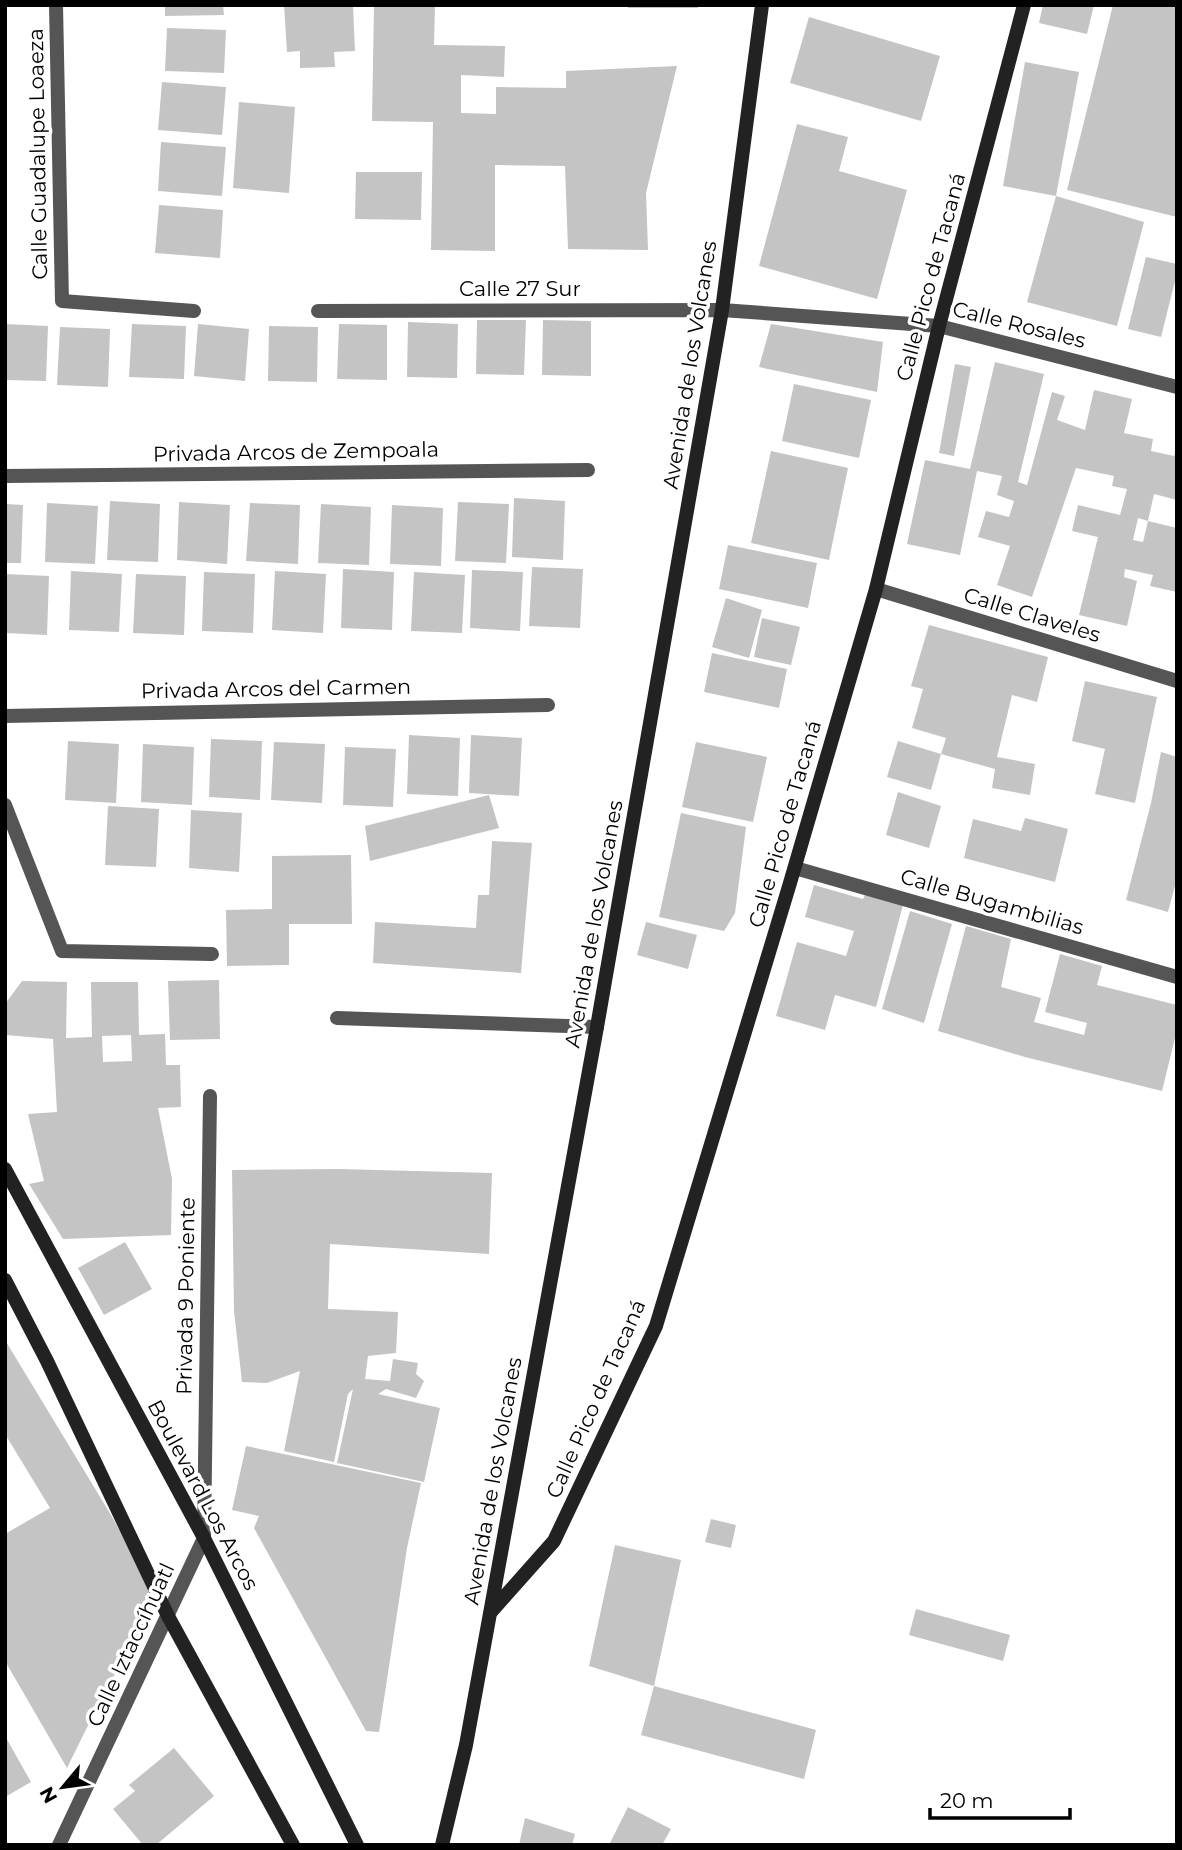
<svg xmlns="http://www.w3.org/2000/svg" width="1182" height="1850" font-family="Montserrat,sans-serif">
<rect width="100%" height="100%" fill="#fff"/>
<path fill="#c4c4c4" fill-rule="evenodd" d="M165 5H223L224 15 165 16Z
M284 5H353L355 51 334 52 335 67 300 68V51L287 52Z
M374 5H435L434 45 505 46 504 77 461 75V113L496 114V87L566 88V71L677 66 646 193 648 250 568 249 565 166 495 165V251L431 250 433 122 372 121Z
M628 5H698V8H628Z
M1043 5H1094L1087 34 1039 23Z
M1113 5H1177V217L1067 190Z
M809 17 940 56 921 121 790 83Z
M167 28 226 30 224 73 165 71Z
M1025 62 1079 72 1056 196 1144 222 1117 326 1027 302 1056 196 1003 186Z
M162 82 226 87 222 135 158 130Z
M239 102 295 107 289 193 233 188Z
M797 124 848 137 839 171 907 190 877 299 759 266Z
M161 142 226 147 222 196 158 191Z
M356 172H422L421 220 355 219Z
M159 205 223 210 220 258 155 253Z
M1146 257 1177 264V273L1161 337 1128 329Z
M477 320H526L524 375 476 374Z
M543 320 591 321V376L542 375Z
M408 322 458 324 457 378 407 377Z
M5 324 48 326 46 381 5 380Z
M132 324 186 326 184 379 129 377Z
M198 324 249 329 245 381 194 376Z
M339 324 387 325V380L337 379Z
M771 324 883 342 877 392 759 367Z
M269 326 318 327 317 382 268 381Z
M60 327 110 329 108 387 57 385Z
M995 362 1044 374 1018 482 1027 485 1052 392 1065 396 1057 420 1085 430 1094 390 1132 399 1124 433 1153 439 1151 451 1174 456 1177 448V500L1154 494 1148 521 1177 528V592L1150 586 1153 575 1125 569 1124 577 1137 581 1127 626 1079 615 1098 537 1072 531 1078 505 1120 515 1127 489 1112 486 1114 476 1076 468 1032 597 997 585 1010 546 978 537 986 511 1009 517 1014 501 997 495 1002 476 977 471 960 555 907 544 925 460 970 469ZM1138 518 1148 521 1143 542 1133 540Z
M955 364 971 367 954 456 939 453Z
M794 384 871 400 859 458 782 441Z
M771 451 848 468 829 560 751 543Z
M514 498 565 501 563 560 512 557Z
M110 501 160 504 158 562 107 560Z
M179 502 230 505 227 564 177 560Z
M458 502 509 504 506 563 455 561Z
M47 503 98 506 95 564 45 562Z
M250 503 300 505 298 564 246 561Z
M5 504 23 505 21 563H5Z
M321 504 371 507 369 565 318 563Z
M392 505 443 508 441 566 390 564Z
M728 545 817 563 808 608 719 589Z
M532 567 583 569 580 628 529 626Z
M343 569 394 572 392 630 341 628Z
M472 570 523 572 520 631 470 628Z
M71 571 122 574 119 632 69 630Z
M275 571 326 574 323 633 272 630Z
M204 572 255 574 253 633 202 631Z
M414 572 465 575 462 633 411 631Z
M5 574 49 576 47 635 5 633Z
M136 574 186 576 184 635 133 633Z
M726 598 762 610 749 658 712 647Z
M762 618 800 627 791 665 754 657Z
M929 625 1048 657 1037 702 1012 695 997 757 1035 764 1030 795 992 788 995 769 941 754 931 790 887 777 898 741 941 754 946 738 912 728 923 689 911 686Z
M712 653 787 669 779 708 704 692Z
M1085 681 1157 697 1135 803 1095 794 1105 749 1072 741Z
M409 735 460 738 458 796 407 794Z
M471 735 522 738 519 796 469 793Z
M211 739 262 741 260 800 209 797Z
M68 741 119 744 116 803 65 800Z
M274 742 325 744 322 803 271 800Z
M696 742 767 757 753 822 682 807Z
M143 744 194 747 192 805 141 802Z
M345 747 396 749 393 807 343 805Z
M1161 752 1177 757V878L1168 912 1126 900 1151 803Z
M898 792 941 806 929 848 886 835Z
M489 795 499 828 370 861 365 826Z
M108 806 159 809 156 867 105 865Z
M191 810 242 813 239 872 189 868Z
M681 813 746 827 735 913 724 931 659 917Z
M1025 818 1068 829 1055 882 964 858 973 819 1021 831Z
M492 841 532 843 521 973 373 963 375 922 476 928 478 895H489Z
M351 855 352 924H289V965L227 966 226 910 272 909V856Z
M814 885 863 899 865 895 903 905 876 1007 835 995 825 1030 776 1016 797 942 846 956 854 931 805 917Z
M910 911 952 924 924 1023 882 1009Z
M646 922 697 935 688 969 637 955Z
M966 926 1011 939 1001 987 1041 998 1034 1022 1084 1035 1087 1023 1045 1012 1060 954 1102 966 1097 985 1177 1005V1030L1162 1091 1025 1057 938 1031Z
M219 980 220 1039 170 1040 168 981Z
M22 981 67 982 66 1038 92 1037 91 982H138L139 1035 165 1034 166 1065H180L181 1107 158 1108 172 1179 171 1235 63 1239 29 1184 44 1181 28 1114 57 1112 53 1039 5 1035V1004ZM131 1035 132 1061 103 1062 102 1036Z
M338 1169 492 1173 489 1254 330 1244 328 1309 398 1312 396 1353 368 1356 365 1379 390 1381 393 1359 418 1363 416 1374 424 1381 416 1398 386 1389 378 1394 440 1408 424 1482 337 1463 353 1389 348 1394 334 1462 284 1451 300 1371 267 1383 242 1382 234 1311 232 1170Z
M125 1242 152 1289 104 1315 78 1268Z
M5 1340 111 1515 158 1599 103 1695 67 1768 5 1661V1534L50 1508 5 1434Z
M246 1446 421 1483 407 1548 379 1732 366 1731 254 1528 259 1516 232 1510Z
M711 1519 736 1525 731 1548 705 1542Z
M615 1545 681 1560 654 1686 589 1666Z
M916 1609 1010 1635 1003 1661 909 1635Z
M654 1686 816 1730 804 1779 641 1735Z
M5 1736 31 1782 5 1797Z
M174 1748 214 1796 156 1845H143L113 1809 135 1791 129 1785Z
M628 1807 671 1829 662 1845H609Z
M525 1818 575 1834 572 1845H519Z"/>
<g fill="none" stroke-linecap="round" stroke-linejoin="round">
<path stroke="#555" stroke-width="14" d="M56 5 62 301 194 311
M318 311 722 310 939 326 1177 387
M5 476 588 470
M876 589 1177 681
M5 716 548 705
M5 805 62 951 212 954
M795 868 1177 977
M337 1018 597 1027
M59 1845 204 1538 210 1096"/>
<path stroke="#222" stroke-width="14" d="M5 1169 204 1538 357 1845
M5 1280 47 1361 168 1616 293 1845
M490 1613 554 1541 656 1326 790 883 876 589 939 326 1024 5
M442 1845 466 1745 597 1027 722 310 762 5"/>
</g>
<g text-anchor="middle" stroke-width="7" stroke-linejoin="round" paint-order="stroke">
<g font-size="21" fill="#000" stroke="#fff">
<text transform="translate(38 154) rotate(-91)" y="7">Calle Guadalupe Loaeza</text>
<text transform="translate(931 277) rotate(-75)" y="7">Calle Pico de Tacaná</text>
<text x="520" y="296">Calle 27 Sur</text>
<text transform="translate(1019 325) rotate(14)" y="7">Calle Rosales</text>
<text transform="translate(690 365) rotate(-81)" y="7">Avenida de los Volcanes</text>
<text transform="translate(296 452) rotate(-1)" y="7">Privada Arcos de Zempoala</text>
<text transform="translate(1032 615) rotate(17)" y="7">Calle Claveles</text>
<text transform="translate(276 689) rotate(-1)" y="7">Privada Arcos del Carmen</text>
<text transform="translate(785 824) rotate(-74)" y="7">Calle Pico de Tacaná</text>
<text transform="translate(992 902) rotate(16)" y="7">Calle Bugambilias</text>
<text transform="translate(594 924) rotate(-80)" y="7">Avenida de los Volcanes</text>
<text transform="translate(186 1296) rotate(-89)" y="7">Privada 9 Poniente</text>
<text transform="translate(596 1399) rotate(-66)" y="7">Calle Pico de Tacaná</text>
<text transform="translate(493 1481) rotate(-80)" y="7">Avenida de los Volcanes</text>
<text transform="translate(203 1495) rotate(62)" y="7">Boulevard Los Arcos</text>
<text transform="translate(131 1645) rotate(-65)" y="7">Calle Iztaccíhuatl</text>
</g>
</g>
<rect width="1182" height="1850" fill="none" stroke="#000000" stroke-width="14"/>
<g transform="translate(63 1787) rotate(241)" stroke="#ffffff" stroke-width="5" paint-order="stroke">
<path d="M0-5L12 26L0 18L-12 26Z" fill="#000000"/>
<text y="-10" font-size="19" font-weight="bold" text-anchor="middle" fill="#000000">N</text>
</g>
<path d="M930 1808v10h140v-10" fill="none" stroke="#000000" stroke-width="3.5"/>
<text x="940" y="1808" font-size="21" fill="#000000" stroke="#ffffff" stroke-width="5" paint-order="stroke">20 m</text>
</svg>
